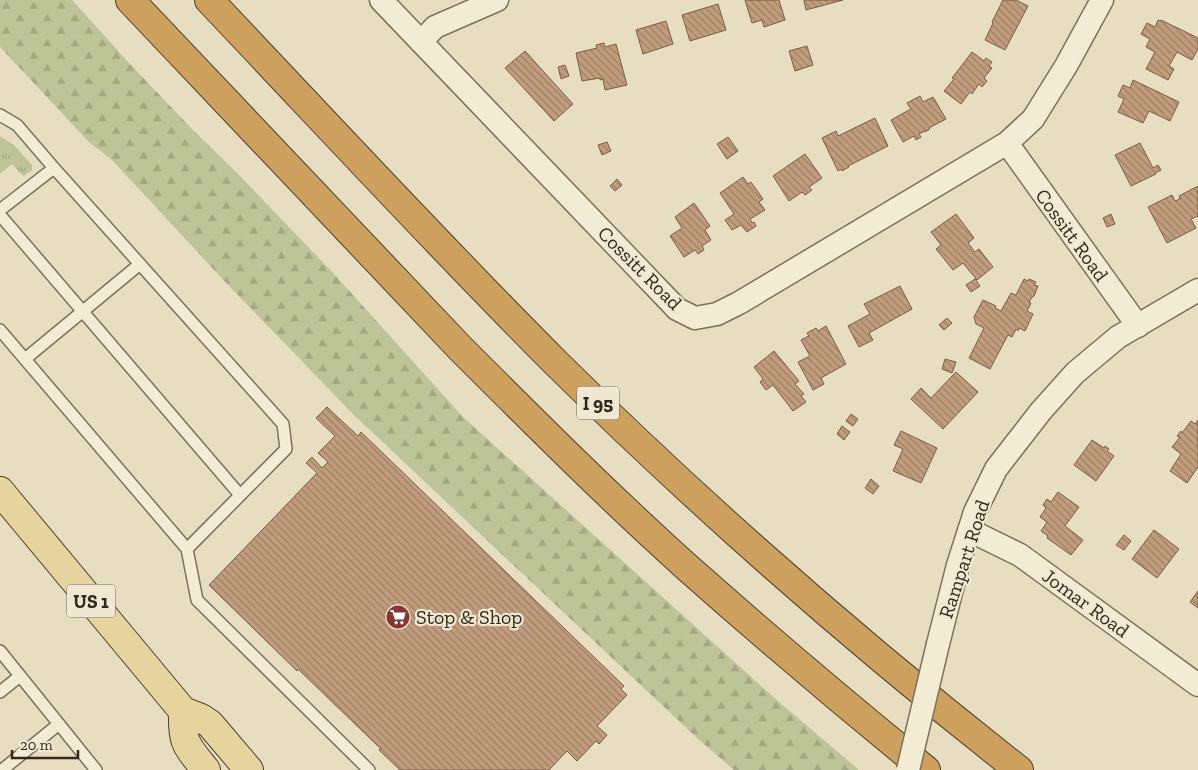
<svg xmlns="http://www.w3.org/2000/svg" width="1198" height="770" font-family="'Zilla Slab',serif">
<defs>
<pattern id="grass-tufts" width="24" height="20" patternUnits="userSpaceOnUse" patternTransform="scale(1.25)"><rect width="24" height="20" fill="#bcc498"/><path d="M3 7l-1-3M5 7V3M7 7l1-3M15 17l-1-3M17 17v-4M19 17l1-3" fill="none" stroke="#a2a883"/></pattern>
<pattern id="forest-firs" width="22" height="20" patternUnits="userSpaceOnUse" patternTransform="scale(1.25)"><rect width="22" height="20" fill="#bcc498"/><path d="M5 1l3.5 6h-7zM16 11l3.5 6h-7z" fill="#a2a883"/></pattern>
<pattern id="building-back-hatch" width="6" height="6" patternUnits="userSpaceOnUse" patternTransform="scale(1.25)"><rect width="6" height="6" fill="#c19d7d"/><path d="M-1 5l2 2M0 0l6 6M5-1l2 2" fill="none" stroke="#9d8066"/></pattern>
</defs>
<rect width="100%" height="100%" fill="#e7dec2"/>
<path fill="url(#grass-tufts)" d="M0 136 14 145 32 165V170L24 176 22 175 12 164 0 174Z"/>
<path fill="url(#forest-firs)" d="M0 0H72L129 63 193 130 240 176 334 274 463 417 779 702 858 769V770H734L698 739 354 415 230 287 113 161 88 141 0 47Z"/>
<path fill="url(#building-back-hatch)" stroke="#7b5d45" d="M745 0H779L785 20 764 27 762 20 752 23Z
M804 0H843L806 10Z
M1003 0H1016L1028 6 1005 50 985 40 993 23 992 22Z
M718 4 726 30 690 41 682 15Z
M1158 20 1161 21V20L1198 38V49L1192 60 1177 52 1169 66 1174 69 1168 80 1146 69 1155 52 1146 47 1150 39 1141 34 1147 23 1155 27Z
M666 21 673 44 643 54 636 30Z
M604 43 605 47 616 44 627 85 605 90 603 79 600 80V78L582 81 576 53 597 48 596 45Z
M807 46 813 65 795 71 789 51Z
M525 51 573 104 554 121 505 68Z
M972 52 984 61 986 58 992 62 989 66 992 68 984 78 987 81 982 87 979 84 972 94 970 92 961 104 944 91 954 79 952 78Z
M565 65 569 76 561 79 558 67Z
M1133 80 1179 102 1170 121 1149 111 1143 123 1118 112 1124 99 1118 96 1123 85 1130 88Z
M920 96 923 102 933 97 946 119 929 128 930 129 925 132V131L919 134 921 137 916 140 914 136 903 142 891 120 911 109 907 103Z
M875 118 888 146 848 166 849 167 842 171 841 169 838 171 822 138 836 131 838 136Z
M728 137 738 151 727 159 717 144Z
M607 142 611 151 602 155 598 145Z
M1140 143 1153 168 1158 165 1161 170 1155 173 1156 174 1131 186 1115 155Z
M805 154 822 178 809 187 812 190 805 195 802 192 789 201 773 176Z
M743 177 748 184 751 182 763 199 759 202 765 210 750 219 752 223 754 222 756 226 747 232 741 225 732 230 725 220 734 214 720 193Z
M617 179 622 185 615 191 610 186Z
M1198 186V216L1191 219 1196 228 1167 243 1148 207 1172 195 1175 201 1180 199 1179 196Z
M694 203 710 226 705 230 711 240 702 246 704 250 698 254 695 250 684 257 670 236 682 228 675 217Z
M956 214 974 238 968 243 975 252 979 249 993 267 977 280 963 263 953 270 936 249 941 245 931 232Z
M1111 214 1115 224 1107 227 1103 218Z
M975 279 980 286 971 292 966 285Z
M1024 279 1028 281 1029 279 1036 282 1034 285 1038 286 1034 296 1032 297 1029 302 1031 303 1027 311 1033 314 1025 331 1019 328 1018 331 1016 329 1012 337 1008 335 990 369 969 358 984 328 976 324 974 317 983 300 996 306 995 308 1001 311 1011 293 1016 295Z
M900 286 912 309 869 333 873 340 859 347 848 326 870 314 864 304Z
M947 318 952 323 944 330 939 325Z
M826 326 846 364 821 378 824 384 813 390 798 362 810 356 801 340 809 336 807 333 816 328 818 331Z
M774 351 799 381 795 384 804 394 801 396 806 402 793 411 773 385 766 390 760 382 763 379 754 367Z
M945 359 956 362 952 373 942 369Z
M956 372 978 392 943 429 911 399 921 388 931 398Z
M327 407 358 436 361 432 624 686 621 689 627 695 597 726 607 735 599 744 596 741 577 761 567 751 549 770H400L379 750 381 749 298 669 297 671 209 585 317 473 306 463 312 457 322 468 328 462 318 453 335 436 316 418Z
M851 414 858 419 853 426 846 421Z
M1198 420V467L1187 483 1170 471 1181 454 1172 447 1180 437 1177 436 1181 431 1182 433 1191 421 1195 424Z
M842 426 850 432 844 440 837 434Z
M901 431 937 448 921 483 893 471 903 449 894 445Z
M1092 440 1104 448 1105 446 1109 449 1107 451 1114 456 1096 481 1074 465Z
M871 479 879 486 873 494 865 488Z
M1058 492 1079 507 1065 526 1083 540 1071 555 1047 538 1048 536 1041 531 1047 522 1040 517 1046 508 1043 505 1047 499 1051 502Z
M1154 530 1179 549 1157 578 1132 559Z
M1124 535 1131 541 1124 550 1116 545Z
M1198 591V608L1190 602Z"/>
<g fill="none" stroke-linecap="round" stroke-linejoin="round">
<defs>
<path id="lane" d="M0 115 17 125 54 168 283 424 286 449 187 549 0 330
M0 210 54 168
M0 215 240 495
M25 359 140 264
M187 549 197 600 369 770
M0 651 96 770
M0 692 20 676
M2 770 59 724"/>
<path id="street" d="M381 0 677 309 695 318 717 314 739 303 1007 143 1033 119 1066 66 1102 0
M421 42 435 27 497 0
M1007 143 1138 326
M969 530 1020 555 1198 685
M938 644 958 565 975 512 996 469 1013 447 1041 411 1075 373 1118 337 1198 290"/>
<path id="primary" d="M0 491 183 711 201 718 210 724 249 770
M183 711C182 744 186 745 206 770"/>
<path id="highway" d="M130 0 460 348C535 423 610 498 689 569 767 638 846 705 926 770
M209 0C324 121 437 244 555 362 702 507 857 643 1019 770"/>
</defs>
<use href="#lane" stroke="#7f705c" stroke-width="14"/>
<use href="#street" stroke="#7f705c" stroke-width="25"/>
<use href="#primary" stroke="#4d3f2f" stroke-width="30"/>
<use href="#highway" stroke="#4d3f2f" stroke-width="30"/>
<use href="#lane" stroke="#f3ecd4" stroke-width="11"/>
<use href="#street" stroke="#f3ecd4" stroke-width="22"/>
<use href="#primary" stroke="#e6d49e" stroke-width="28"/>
<use href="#highway" stroke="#cda15d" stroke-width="28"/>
<defs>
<path id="street-bridge" d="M908 770 938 644"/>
</defs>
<use href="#street-bridge" stroke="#7f705c" stroke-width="25" stroke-linecap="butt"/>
<use href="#street-bridge" stroke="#f3ecd4" stroke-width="22"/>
</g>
<defs>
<symbol id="supermarket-disc" viewBox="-11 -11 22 22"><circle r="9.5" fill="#863734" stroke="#f0e8d1"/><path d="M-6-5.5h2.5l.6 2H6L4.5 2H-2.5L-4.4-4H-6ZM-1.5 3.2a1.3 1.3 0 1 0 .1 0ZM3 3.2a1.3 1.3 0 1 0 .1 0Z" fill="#fff"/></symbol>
</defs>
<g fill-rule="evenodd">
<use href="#supermarket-disc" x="384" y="603" width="28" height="28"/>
</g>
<g text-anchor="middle" stroke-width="4.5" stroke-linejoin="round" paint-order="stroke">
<g fill="#f0e8d1" stroke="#6a6254" stroke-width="1">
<rect x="577" y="386.5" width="42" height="33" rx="4"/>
<rect x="67" y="584.5" width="48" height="33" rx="4"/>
</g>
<g font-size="19" font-weight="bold" fill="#31281e">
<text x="598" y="410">I 95</text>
<text x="91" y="608">US 1</text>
</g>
<g font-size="20" fill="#31281e" stroke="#f0e8d1">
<text transform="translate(1072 235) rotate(54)" y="7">Cossitt Road</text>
<text transform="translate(640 268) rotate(45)" y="7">Cossitt Road</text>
<text transform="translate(964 559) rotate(-72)" y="7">Rampart Road</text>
<text transform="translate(1086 603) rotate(36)" y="7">Jomar Road</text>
</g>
<g font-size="20" fill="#31281e" stroke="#f0e8d1" text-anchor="start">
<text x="416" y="624">Stop &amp; Shop</text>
</g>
</g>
<path d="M12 750v8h66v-8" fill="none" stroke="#31281e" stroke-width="2.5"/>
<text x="20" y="750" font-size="15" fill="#31281e" stroke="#f0e8d1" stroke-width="4" paint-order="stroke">20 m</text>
</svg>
